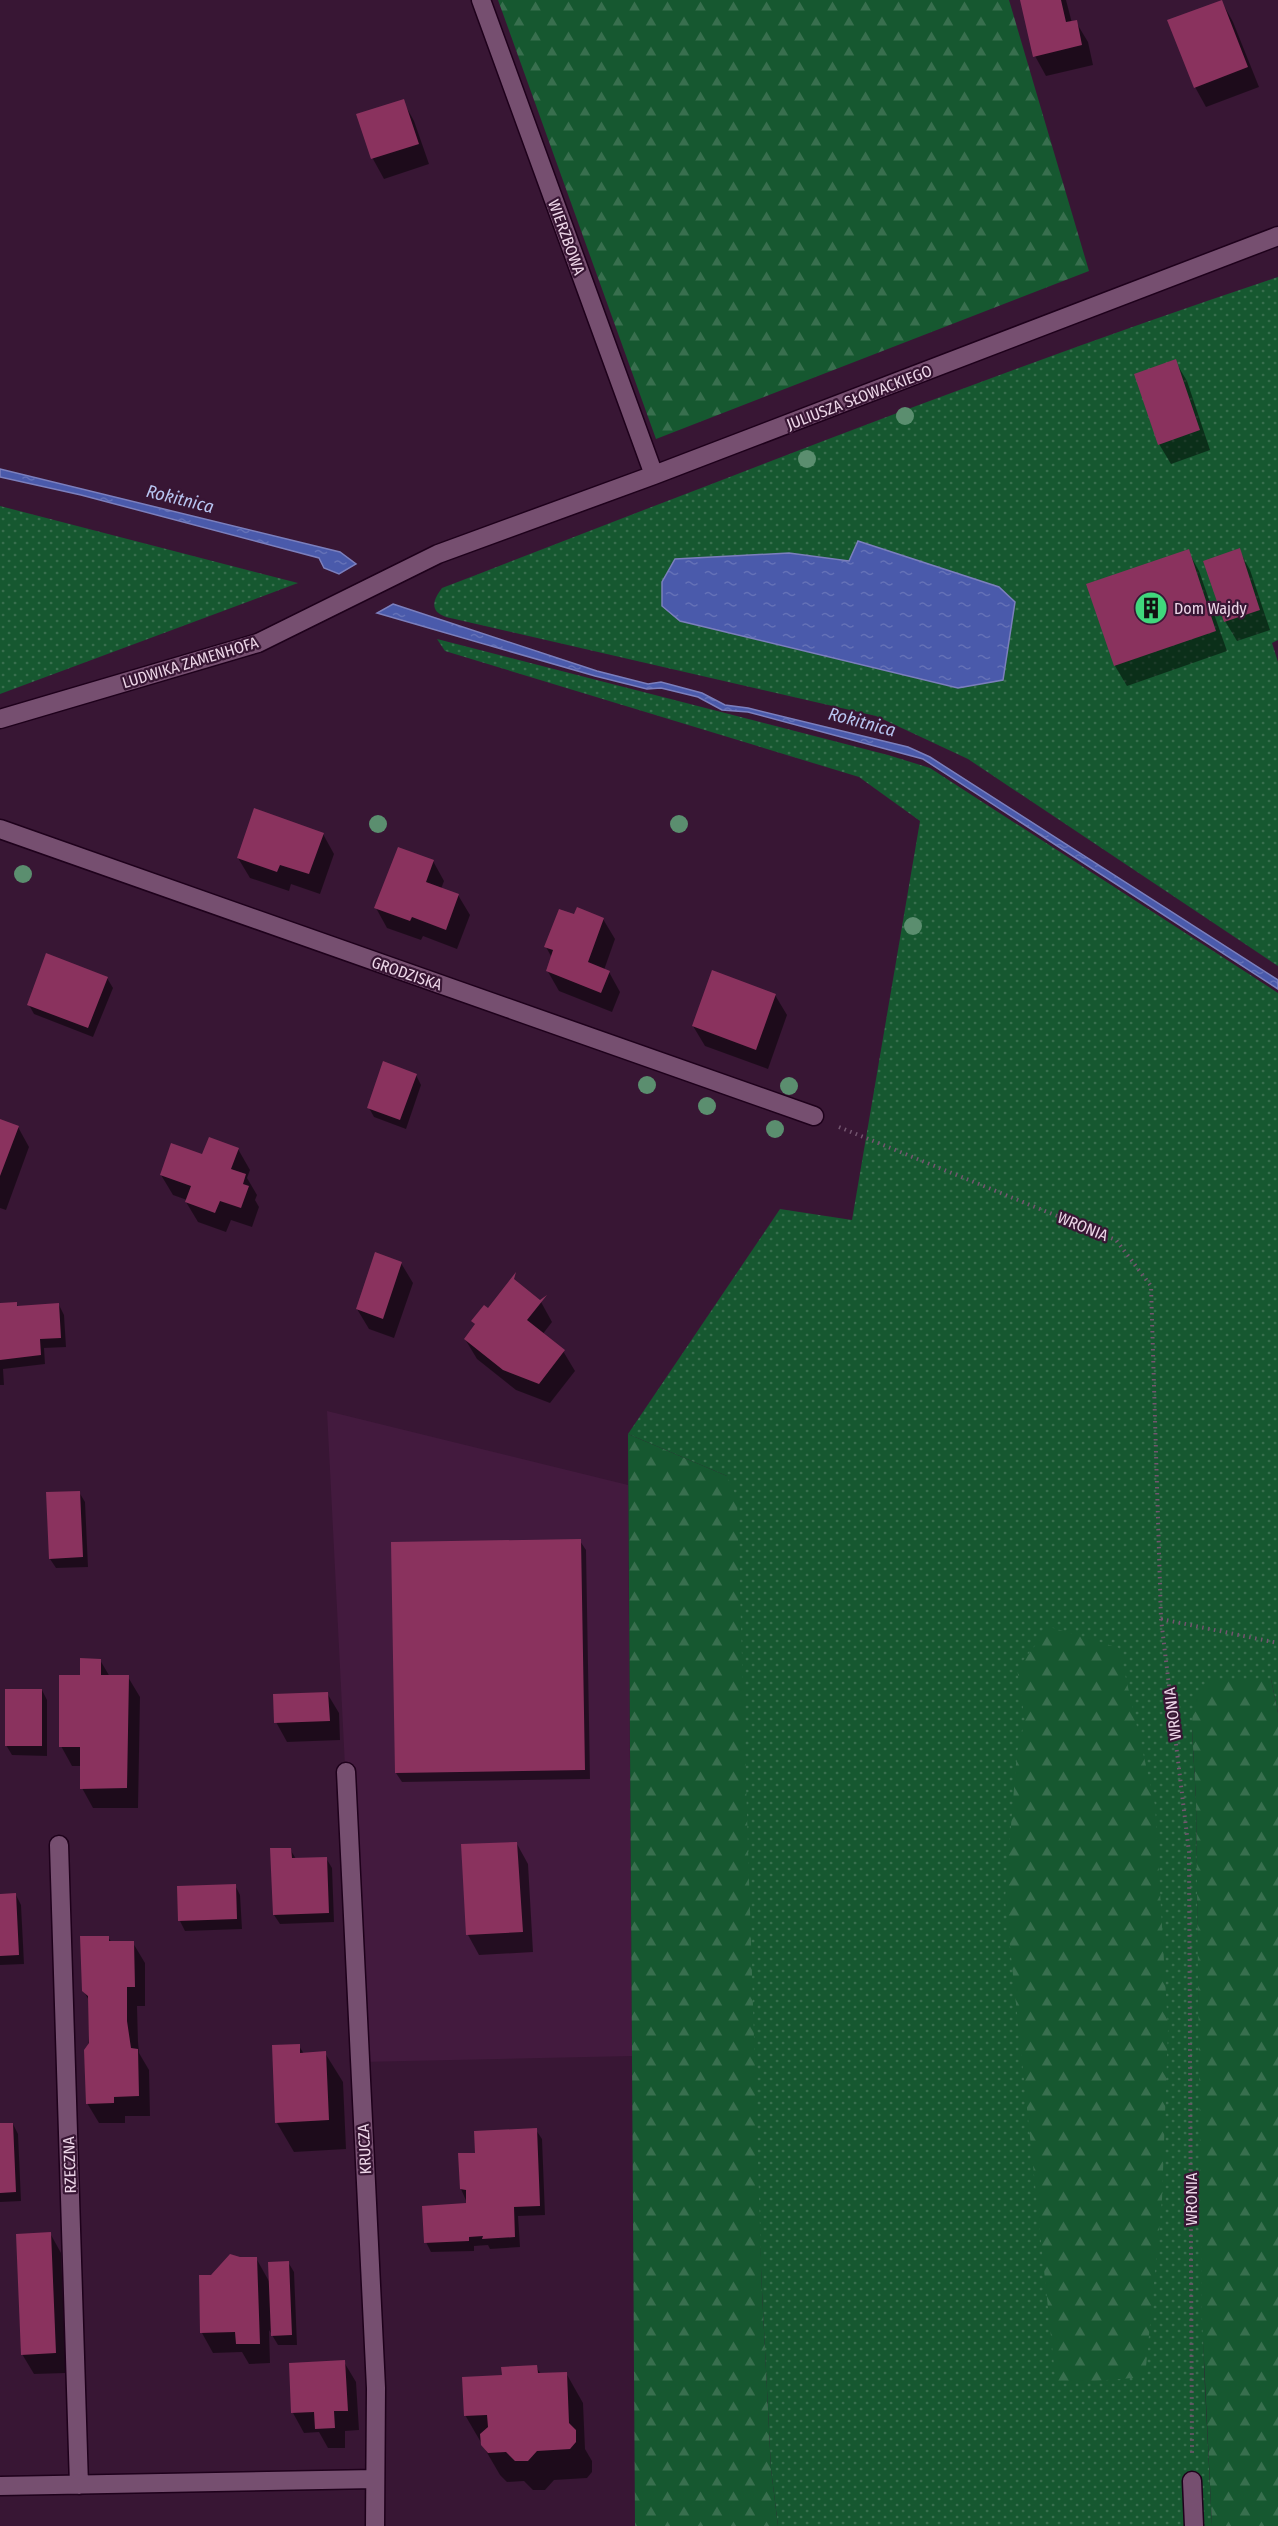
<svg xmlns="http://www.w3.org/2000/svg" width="1278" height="2526" font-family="'Fira Sans Condensed',sans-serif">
<defs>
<pattern id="grass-dots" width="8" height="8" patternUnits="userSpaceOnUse" patternTransform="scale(1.5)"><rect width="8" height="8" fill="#165830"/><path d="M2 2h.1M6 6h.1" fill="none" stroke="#386f4e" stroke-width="1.8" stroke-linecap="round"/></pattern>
<pattern id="forest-firs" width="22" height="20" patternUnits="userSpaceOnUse" patternTransform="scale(1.5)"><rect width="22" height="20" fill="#165830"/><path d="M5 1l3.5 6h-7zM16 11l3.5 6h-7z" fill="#386f4e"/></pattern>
<pattern id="water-ripples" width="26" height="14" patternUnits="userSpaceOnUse" patternTransform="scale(1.5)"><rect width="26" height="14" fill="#4a5aab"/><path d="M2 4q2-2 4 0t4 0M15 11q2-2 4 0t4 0" fill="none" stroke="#6471b7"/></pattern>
</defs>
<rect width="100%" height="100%" fill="#381634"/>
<path fill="#431a3e" d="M327 1411 628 1485 632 2056 360 2062Z"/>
<path fill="url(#grass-dots)" d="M1278 277V640L1272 643 1278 662V966L968 759 876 716 446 617C429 611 433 600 442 588 720 481 996 371 1278 277Z
M0 506 298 583 0 694Z
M437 639 888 755 930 768 1278 993V1713L1271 1679 1192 1729 1196 1800 1204 2367 1212 2526H778L771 2469 762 2291 727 1476 628 1434 780 1209 852 1220 920 821 859 777 445 651Z"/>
<path fill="url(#forest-firs)" d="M498 0H1009L1089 271 656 439Z
M628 1434 727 1476 737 1498 762 2291 771 2469 778 2526H635Z
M1050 1627 1119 1648 1155 1805 1168 2030 1162 2199 1145 2377 1056 2384 1005 1899 1017 1752 1025 1721 1017 1668Z
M1271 1679 1278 1713V2526H1212L1202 2318 1196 1800 1192 1729 1193 1702 1212 1681Z"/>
<path fill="url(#water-ripples)" stroke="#7b7fbd" stroke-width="1.5" d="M0 469 340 552 356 564 339 574 324 568 319 558 81 495 0 477Z
M858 541 999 587 1015 602 1003 680 958 688 680 621 662 606V582L675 559 789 553 849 561Z
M393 604 597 671 648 684 661 682 702 693 725 705 748 708 908 747 930 757 1278 980V989L923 759 748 712 722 710 698 697 661 688 647 689 595 676 377 613Z"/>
<path fill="#0007" d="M1021 0H1066L1072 23 1076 22 1088 42 1093 65 1046 76 1035 56Z
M1222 2 1233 22 1259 87 1206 107 1195 87Z
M403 101 414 121 429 164 384 179 373 159 358 115Z
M1175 361 1187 381 1210 450 1171 464 1159 444Z
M1239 550 1250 570 1270 630 1237 641 1225 621Z
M1188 551 1199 571 1227 651 1127 686 1115 666 1088 585Z
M323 834 334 854 320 894 291 884 289 891 250 878 238 858Z
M433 861 444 881 441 889 458 895 470 915 457 949 423 936 421 940 387 928 376 908Z
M575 916 603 919 615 939 604 970 609 972 620 992 612 1012 559 991 547 970 552 958 546 947Z
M107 978 113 988 93 1037 34 1014 29 1005Z
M775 995 787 1015 768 1069 705 1046 693 1026Z
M416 1075 421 1085 406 1129 374 1117 369 1108Z
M0 1120 18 1127 29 1147 6 1210 0 1208Z
M238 1149 250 1170 247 1178 257 1195 255 1200 259 1207 252 1227 231 1220 226 1232 198 1222 186 1202 187 1200 173 1195 161 1175 203 1156Z
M401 1263 413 1283 394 1338 369 1329 357 1309Z
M541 1302 552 1322 542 1335 563 1351 575 1371 550 1403 516 1390 477 1359 465 1339 476 1326 473 1321 488 1310Z
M16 1304 19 1307 59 1305 64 1315 66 1347 44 1348 45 1364 3 1369 4 1385H0V1305Z
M79 1492 85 1502 88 1567 56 1568 50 1559Z
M580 1541 586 1550 590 1779 402 1782 396 1773Z
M100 1660 110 1677H128L140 1697 138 1808H93L82 1788V1766H72L61 1746 82 1677Z
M42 1690 47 1700V1756L12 1755 6 1745Z
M327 1693 339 1713 340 1740 287 1742 276 1722Z
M517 1844 528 1864 533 1952 479 1955 468 1935Z
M290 1849 296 1859 326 1858 332 1868 334 1922 280 1924 274 1915Z
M235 1885 240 1895 242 1929 185 1931 180 1921Z
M16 1895 21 1905 24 1964 0 1965V1896Z
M108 1937 112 1943H133L145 1963V2006H137L138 2042 139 2053 149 2070 150 2116H125V2123H99L87 2103 90 2002 83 1990Z
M299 2046 304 2054 325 2053 343 2082 346 2149 294 2152 277 2123Z
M13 2124 18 2134 21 2201 0 2202V2125Z
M536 2130 542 2139 545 2215 518 2216 520 2247 490 2249 488 2245 474 2246V2251L431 2252 426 2242 468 2205 461 2189 477 2154Z
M50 2233 61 2253 66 2373 34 2374 22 2354Z
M256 2258 270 2283 288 2262 294 2272 297 2345H278L269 2330 270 2363 249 2364 242 2352 213 2353 202 2333 200 2277 212 2276 240 2259Z
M344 2362 356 2382 359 2430 345 2431V2448H328L319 2432 304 2433 293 2413Z
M536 2367 541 2374 566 2373 583 2403 585 2449 592 2461V2472L587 2478 554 2480 545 2490H533L524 2481 507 2482 500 2475 465 2415 503 2377Z"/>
<path fill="#8a325e" d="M1020 0H1061L1066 22 1077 20 1082 45 1033 57Z
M1222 0 1248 67 1194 88 1167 20Z
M404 99 419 144 371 159 356 114Z
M1176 359 1200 430 1158 445 1134 374Z
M1240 548 1260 610 1224 622 1203 561Z
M1189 549 1216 631 1114 666 1086 584Z
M254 808 324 833 309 874 280 865 277 872 237 858Z
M398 847 434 860 426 882 459 894 446 930 412 917 410 921 374 908Z
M577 907 604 918 588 962 610 971 601 993 546 971 553 950 544 947 559 909 574 914Z
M46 953 108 977 88 1028 27 1005Z
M712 970 776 994 756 1050 692 1026Z
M383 1061 417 1074 400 1120 367 1108Z
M0 1119 19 1126 0 1176Z
M209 1137 239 1148 231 1169 246 1174 243 1184 249 1186 241 1208 220 1201 215 1213 185 1202 191 1186 160 1175 171 1143 202 1154Z
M375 1252 402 1262 383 1319 356 1309Z
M516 1272 514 1279 540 1300 547 1295 527 1320 565 1350 539 1384 503 1370 464 1339 475 1324 471 1321 484 1305 488 1308Z
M17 1302V1306L59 1303 61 1338 40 1339 41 1355 0 1360V1303Z
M80 1491 83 1557 49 1559 46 1492Z
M581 1539 585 1770 395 1773 391 1542Z
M80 1658 101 1659V1675H129L127 1788 80 1789V1747H59V1675H80Z
M5 1689H42V1746H5Z
M328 1692 330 1721 274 1723 273 1694Z
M517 1842 523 1932 466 1935 461 1844Z
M270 1848H291L292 1858 327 1857 329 1913 273 1915Z
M236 1884 237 1919 178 1921 177 1886Z
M16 1893 19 1955 0 1956V1894Z
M80 1936H109V1941H134L135 1987H127V2021L131 2048 138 2049 139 2096 114 2097V2103L86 2104 84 2050 89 2043 88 1996 82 1991Z
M300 2044V2053L326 2051 329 2120 275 2123 272 2045Z
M0 2123H13L16 2192 0 2193Z
M537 2128 540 2206 514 2207 515 2237 482 2239 483 2236 469 2237V2241L424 2243 422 2206 466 2203V2190L460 2189 458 2153H475L474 2131Z
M51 2232 56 2353 21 2355 16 2234Z
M230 2254 240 2257H257L260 2344H236L235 2332 200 2333 199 2275H211Z
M289 2261 292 2335 271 2336 268 2262Z
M345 2360 348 2411H334L335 2428 315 2429 314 2412 291 2413 289 2363Z
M537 2365 538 2373 567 2372 569 2423 576 2430V2442L570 2449 537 2451 528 2461H515L506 2452 488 2453 481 2445 480 2434 488 2427 487 2415 464 2416 462 2377 502 2375 501 2367Z"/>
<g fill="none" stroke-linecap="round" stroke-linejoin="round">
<defs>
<path id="street" d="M481 0 654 475
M0 719 258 643 438 554 654 475 1278 236
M0 829 814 1116
M346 1772 376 2388 375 2526
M59 1845 79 2485
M1192 2481 1194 2526
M0 2486 375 2479"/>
</defs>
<use href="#street" stroke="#1e011b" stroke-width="21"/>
<path stroke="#73556f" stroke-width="4" stroke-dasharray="1.5 4.5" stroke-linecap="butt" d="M839 1127 1116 1240 1151 1286 1161 1619 1189 1852 1192 2453
M1161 1619 1278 1643"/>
<use href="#street" stroke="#764f70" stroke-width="18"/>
</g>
<g fill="#5b8e6f">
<circle cx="905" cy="416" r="9"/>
<circle cx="807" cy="459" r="9"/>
<circle cx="378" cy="824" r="9"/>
<circle cx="679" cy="824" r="9"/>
<circle cx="23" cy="874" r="9"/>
<circle cx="913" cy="926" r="9"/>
<circle cx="647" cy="1085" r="9"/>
<circle cx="789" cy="1086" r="9"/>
<circle cx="707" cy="1106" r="9"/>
<circle cx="775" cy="1129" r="9"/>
</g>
<defs>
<symbol id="building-disc" viewBox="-11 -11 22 22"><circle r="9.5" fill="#40d77c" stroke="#381634"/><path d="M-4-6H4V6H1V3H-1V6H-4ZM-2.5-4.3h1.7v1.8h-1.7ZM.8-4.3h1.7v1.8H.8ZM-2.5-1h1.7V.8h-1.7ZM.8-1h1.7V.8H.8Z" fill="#111"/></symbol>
</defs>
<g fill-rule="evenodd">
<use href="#building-disc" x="1132" y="589" width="38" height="38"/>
</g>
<g text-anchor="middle" stroke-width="4.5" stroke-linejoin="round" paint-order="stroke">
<g font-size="16" fill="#edd6e8" stroke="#381634">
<text transform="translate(567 237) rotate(70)" y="6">WIERZBOWA</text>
<text transform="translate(859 397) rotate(-21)" y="6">JULIUSZA SŁOWACKIEGO</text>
<text transform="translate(190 662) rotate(-17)" y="6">LUDWIKA ZAMENHOFA</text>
<text transform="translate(407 973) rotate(19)" y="6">GRODZISKA</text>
<text transform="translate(1083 1226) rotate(22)" y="6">WRONIA</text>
<text transform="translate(1172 1714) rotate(-97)" y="6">WRONIA</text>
<text transform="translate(364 2149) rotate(-93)" y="6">KRUCZA</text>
<text transform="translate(69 2165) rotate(-92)" y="6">RZECZNA</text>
<text transform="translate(1191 2199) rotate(-90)" y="6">WRONIA</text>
</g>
<g font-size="16" fill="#edd6e8" stroke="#381634" text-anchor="start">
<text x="1174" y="614">Dom Wajdy</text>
</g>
<g font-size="18" font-style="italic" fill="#b8c5f1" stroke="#381634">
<text transform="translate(180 499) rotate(14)" y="6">Rokitnica</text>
<text transform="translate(862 722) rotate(15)" y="6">Rokitnica</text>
</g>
</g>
</svg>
